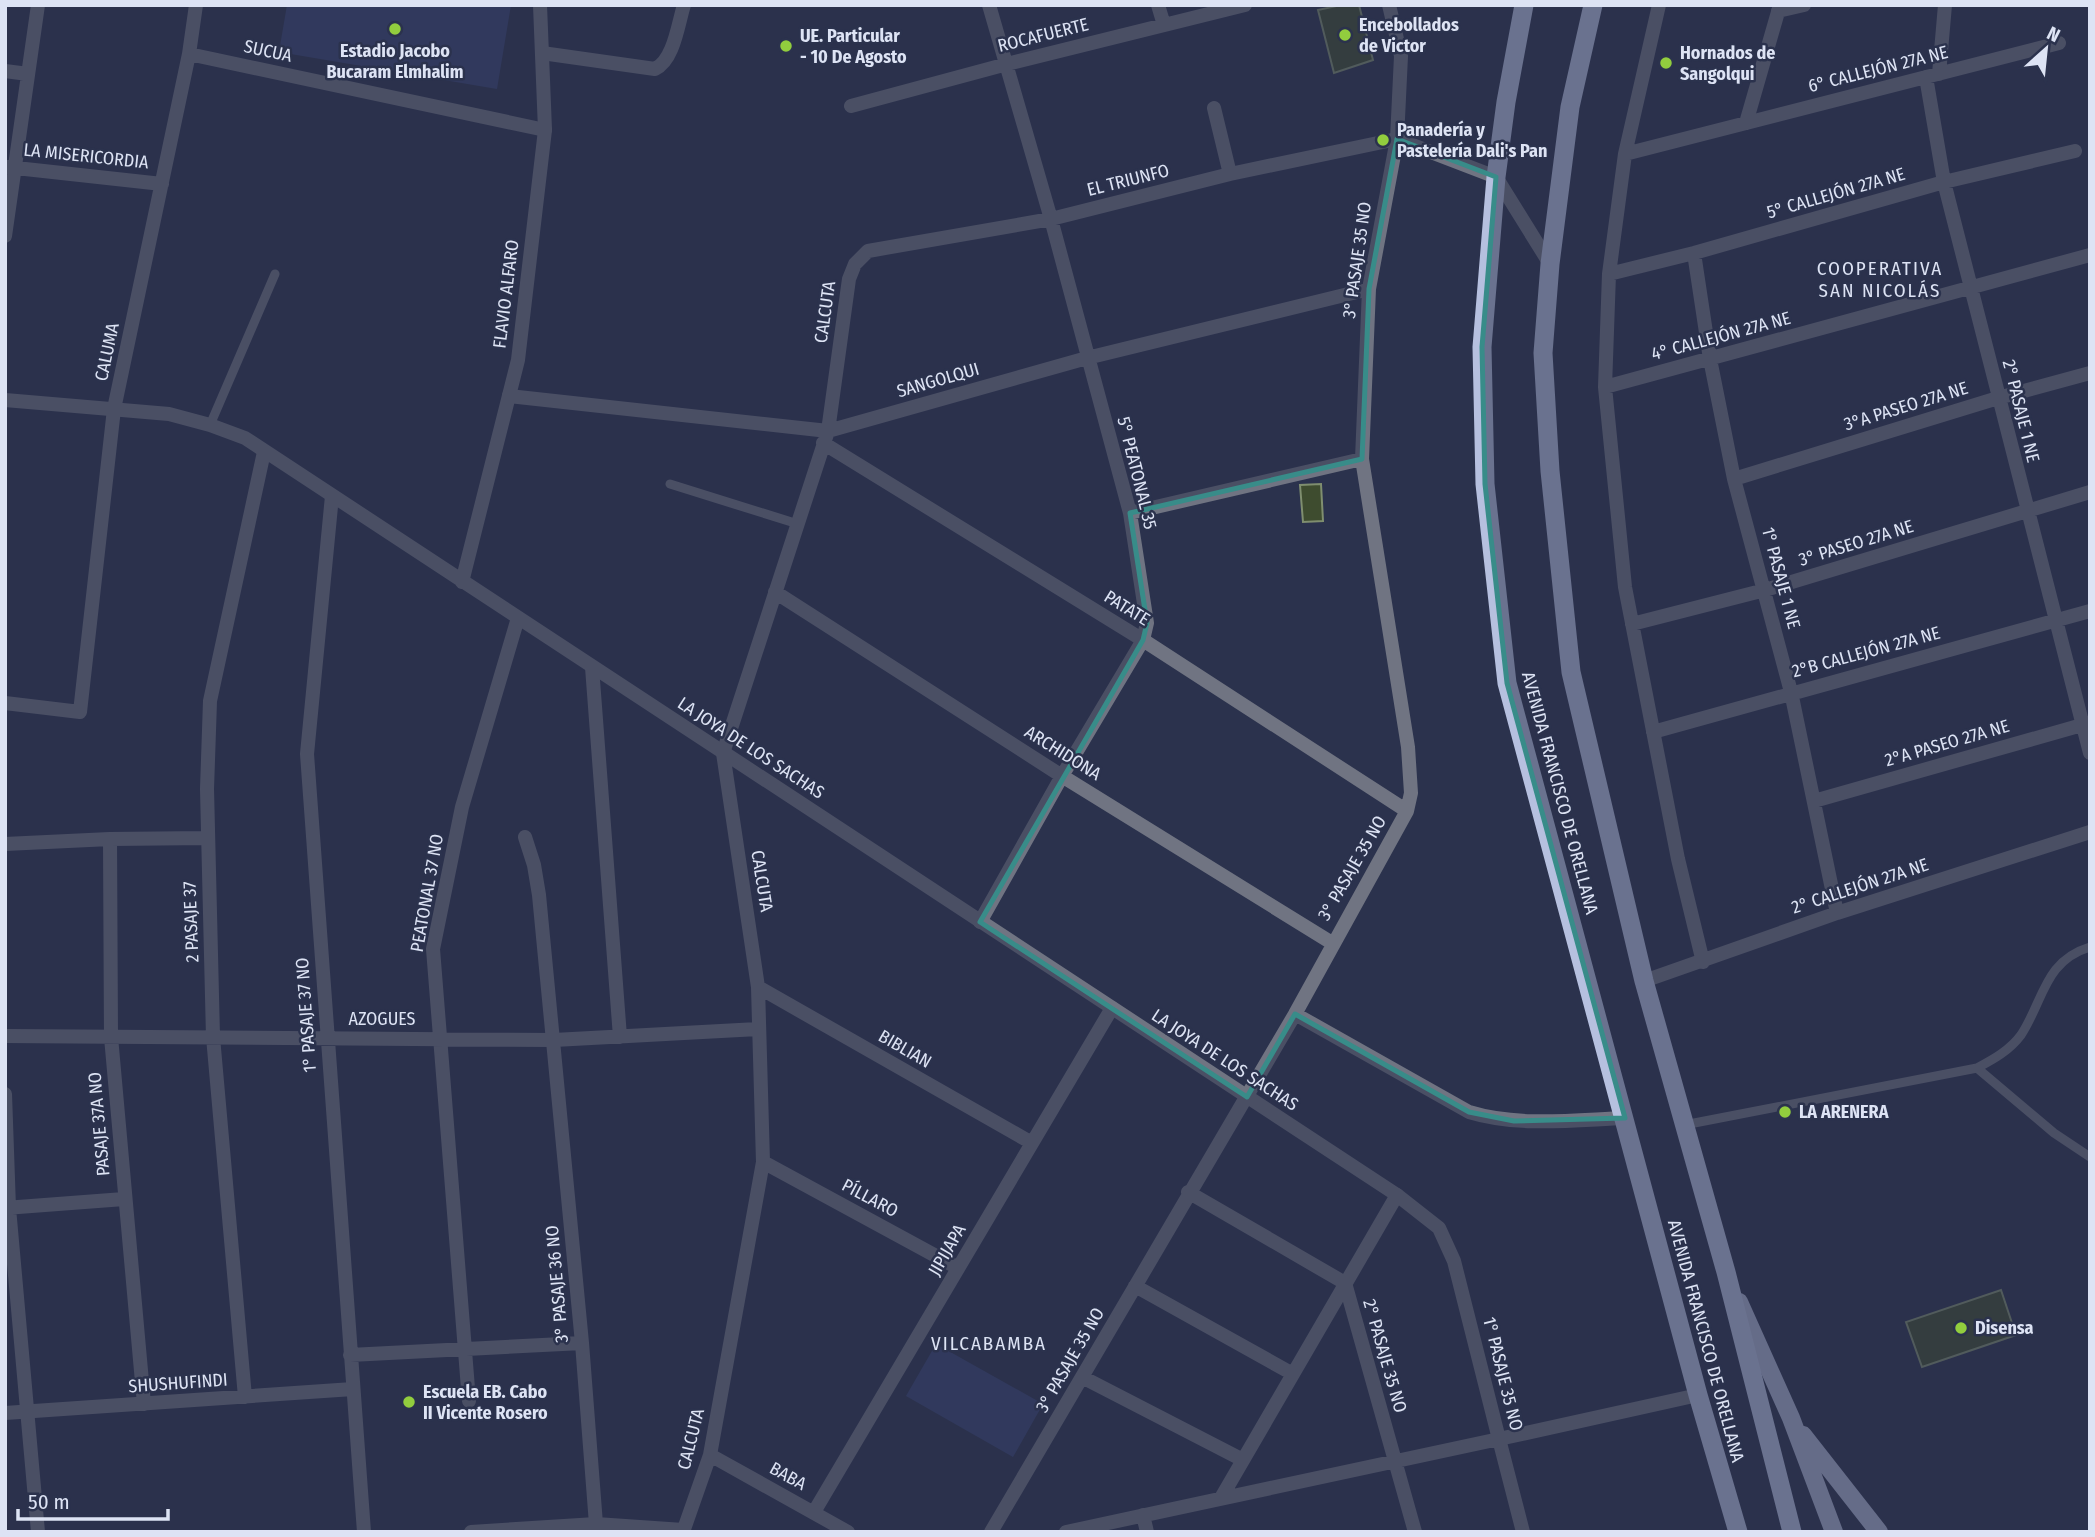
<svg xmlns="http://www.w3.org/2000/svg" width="2095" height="1537" font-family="'Fira Sans Condensed',sans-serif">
<rect width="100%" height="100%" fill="#2b324d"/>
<path fill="#384472" d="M287 5H511L497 89 279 52Z
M936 1344 1043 1404 1013 1457 906 1396Z"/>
<path fill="#3e4c2f" stroke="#7f8e6f" stroke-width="2" d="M1341 5H1359L1373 60 1334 73 1318 10Z
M1321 484 1323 521 1303 522 1300 485Z
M2001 1290 2016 1335 1922 1367 1906 1322Z"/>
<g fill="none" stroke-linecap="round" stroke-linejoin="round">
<path stroke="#707482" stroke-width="9" d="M210 425 275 274
M670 484 798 524
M1977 1068 2054 1133 2090 1157
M1684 1125 1977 1068C1994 1059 2010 1050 2021 1035 2044 1000 2044 961 2090 947"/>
<path stroke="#707482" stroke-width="14" d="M1158 5 1164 25
M1659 5 1625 154 1609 274 1605 387 1625 587 1678 859 1703 962
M1778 11 1804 5
M542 53 655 69C674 60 678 24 684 5
M189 54 545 130
M5 71 28 74
M1939 74 1945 5
M1926 77 1944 182 2090 753
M851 106 1007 64 1245 5
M1214 108 1230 174
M1746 123 1780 5
M1625 154 2059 43
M7 167 162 184
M5 236 38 5
M1694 253 1710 359 1734 479 1791 692 1837 913
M1609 274 1694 253 1944 182 2075 151
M1605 387 2090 255
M509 396 828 431 1087 358 1369 289
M823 443 1143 640 1407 811
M1734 479 1998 398 2090 373
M332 496 307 754 364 1532
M1130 513 1362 459
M775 592 1062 776 1332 943
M1632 624 1765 590 2090 492
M592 667 620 1037
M5 703 80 712 114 409 189 54 196 5
M1653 732 2090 611
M1814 801 2089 723
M525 837 534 865 539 895 582 1343 596 1524
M110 839 111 1037 144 1404
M5 844 110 839 207 838
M980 922 1062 776 1143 640 1147 623 1130 513 1051 219 989 5
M1644 981 1837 913 2090 832
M758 987 1032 1143
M1295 1014 1469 1112C1518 1127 1573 1120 1625 1118
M5 1036 554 1040 758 1029
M5 1094 9 1208 38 1532
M763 1162 958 1268
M1188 1192 1345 1283 1415 1532
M5 1208 124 1199
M1135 1286 1293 1374
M350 1355 582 1343
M1082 1377 1243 1460
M245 1397 213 1037 207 789 210 701 264 452
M469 1401 433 949 462 807 518 618
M5 1413 353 1389
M710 1455 848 1532
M1221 1498 1397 1195
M814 1512 1112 1008
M1143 1515 1147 1532
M471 1532 596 1524 683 1530
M683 1532 710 1455 763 1162 758 987 723 753 828 431 849 279 855 264 868 251 1051 219 1230 174 1397 139 1369 289 1362 459 1408 747 1411 793 1407 811 1295 1014 991 1532
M1066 1532 1499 1439 1523 1532"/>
<path stroke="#707482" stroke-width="14" d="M1389 5 1401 56 1397 139 1496 177 1550 264
M5 400 169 414 210 425 245 438 1397 1195 1439 1228 1454 1261 1499 1439 1698 1395
M462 582 518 360 545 130 540 5"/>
<path stroke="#abb3d0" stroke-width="18" d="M1739 1302 1791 1418 1834 1532
M1803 1435 1879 1532"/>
<path stroke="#b6c0df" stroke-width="19" d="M1524 5 1506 102 1496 177 1482 347 1485 484 1507 683 1698 1395 1738 1532
M1593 5 1570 107 1550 264 1543 353 1550 471 1571 672 1644 981 1726 1272 1792 1532"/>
</g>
<path d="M0 0H2095V1537H0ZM1397 139 1496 177 1482 347 1485 484 1507 683 1625 1118 1514 1121 1469 1112 1295 1014 1247 1097 980 922 1143 640 1147 623 1130 513 1362 459 1369 289Z" fill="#2b324d" fill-opacity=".55" fill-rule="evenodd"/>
<path fill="none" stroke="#388c89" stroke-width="5" stroke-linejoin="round" d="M1397 139 1496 177 1482 347 1485 484 1507 683 1625 1118 1514 1121 1469 1112 1295 1014 1247 1097 980 922 1143 640 1147 623 1130 513 1362 459 1369 289Z"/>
<g fill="#92cd3e" stroke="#2b324d" stroke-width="2.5">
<circle cx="395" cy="29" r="7"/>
<circle cx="1345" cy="35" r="7"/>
<circle cx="786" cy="46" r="7"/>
<circle cx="1666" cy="63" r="7"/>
<circle cx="1383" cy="140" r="7"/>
<circle cx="1785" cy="1112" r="7"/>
<circle cx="1961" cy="1328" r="7"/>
<circle cx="409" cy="1402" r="7"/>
</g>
<g text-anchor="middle" stroke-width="5" stroke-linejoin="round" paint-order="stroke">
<g font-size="18" font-weight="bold" fill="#dde3f4" stroke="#2b324d" text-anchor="start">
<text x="1359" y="31">Encebollados<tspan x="1359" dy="21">de Victor</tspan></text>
<text x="800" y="42">UE. Particular<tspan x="800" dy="21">- 10 De Agosto</tspan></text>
<text x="395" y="57" text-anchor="middle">Estadio Jacobo<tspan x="395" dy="21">Bucaram Elmhalim</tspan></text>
<text x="1680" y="59">Hornados de<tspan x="1680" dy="21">Sangolqui</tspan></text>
<text x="1397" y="136">Panadería y<tspan x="1397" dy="21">Pastelería Dali's Pan</tspan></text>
<text x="1799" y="1118">LA ARENERA</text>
<text x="1975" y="1334">Disensa</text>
<text x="423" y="1398">Escuela EB. Cabo<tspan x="423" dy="21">II Vicente Rosero</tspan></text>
</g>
<g font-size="18" fill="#dde3f4" stroke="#2b324d">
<text transform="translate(1043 35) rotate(-14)" y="6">ROCAFUERTE</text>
<text transform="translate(268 51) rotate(12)" y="6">SUCUA</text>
<text transform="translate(1878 69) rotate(-14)" y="6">6° CALLEJÓN 27A NE</text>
<text transform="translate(86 156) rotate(6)" y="6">LA MISERICORDIA</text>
<text transform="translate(1128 180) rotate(-14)" y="6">EL TRIUNFO</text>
<text transform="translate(1836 193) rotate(-16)" y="6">5° CALLEJÓN 27A NE</text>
<text transform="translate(1357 260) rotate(-82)" y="6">3° PASAJE 35 NO</text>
<text transform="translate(506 294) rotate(-83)" y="6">FLAVIO ALFARO</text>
<text transform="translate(825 312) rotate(-82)" y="6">CALCUTA</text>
<text transform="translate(1721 336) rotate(-15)" y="6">4° CALLEJÓN 27A NE</text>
<text transform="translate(107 352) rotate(-78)" y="6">CALUMA</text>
<text transform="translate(938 380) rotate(-16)" y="6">SANGOLQUI</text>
<text transform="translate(1906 406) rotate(-17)" y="6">3°A PASEO 27A NE</text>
<text transform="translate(2021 411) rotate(76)" y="6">2° PASAJE 1 NE</text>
<text transform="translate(1137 473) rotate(76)" y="6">5° PEATONAL 35</text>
<text transform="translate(1856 543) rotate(-17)" y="6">3° PASEO 27A NE</text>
<text transform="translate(1781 578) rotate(75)" y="6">1° PASAJE 1 NE</text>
<text transform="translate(1127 608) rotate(32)" y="6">PATATE</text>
<text transform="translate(1866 652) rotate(-15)" y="6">2°B CALLEJÓN 27A NE</text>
<text transform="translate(1947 743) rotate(-16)" y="6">2°A PASEO 27A NE</text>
<text transform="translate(751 748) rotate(33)" y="6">LA JOYA DE LOS SACHAS</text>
<text transform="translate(1063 753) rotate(32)" y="6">ARCHIDONA</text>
<text transform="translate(1560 793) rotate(75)" y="6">AVENIDA FRANCISCO DE ORELLANA</text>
<text transform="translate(1352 868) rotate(-60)" y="6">3° PASAJE 35 NO</text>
<text transform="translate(762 881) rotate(81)" y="6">CALCUTA</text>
<text transform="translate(1860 886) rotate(-18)" y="6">2° CALLEJÓN 27A NE</text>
<text transform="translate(427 893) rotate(-80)" y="6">PEATONAL 37 NO</text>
<text transform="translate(191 922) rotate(-92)" y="6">2 PASAJE 37</text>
<text transform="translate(306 1015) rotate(-94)" y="6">1° PASAJE 37 NO</text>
<text x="382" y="1025">AZOGUES</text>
<text transform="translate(905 1049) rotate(30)" y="6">BIBLIAN</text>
<text transform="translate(1225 1060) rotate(33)" y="6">LA JOYA DE LOS SACHAS</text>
<text transform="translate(99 1124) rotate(-95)" y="6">PASAJE 37A NO</text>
<text transform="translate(870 1198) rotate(28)" y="6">PÍLLARO</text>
<text transform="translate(947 1250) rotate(-60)" y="6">JIPIJAPA</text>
<text transform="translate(557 1284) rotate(-95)" y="6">3° PASAJE 36 NO</text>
<text transform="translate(1706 1341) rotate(75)" y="6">AVENIDA FRANCISCO DE ORELLANA</text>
<text transform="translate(1385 1356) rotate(74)" y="6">2° PASAJE 35 NO</text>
<text transform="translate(1070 1360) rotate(-60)" y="6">3° PASAJE 35 NO</text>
<text transform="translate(1503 1374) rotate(76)" y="6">1° PASAJE 35 NO</text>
<text transform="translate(178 1383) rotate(-4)" y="6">SHUSHUFINDI</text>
<text transform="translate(691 1439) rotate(-76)" y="6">CALCUTA</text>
<text transform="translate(788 1476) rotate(29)" y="6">BABA</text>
</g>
<g font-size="19" letter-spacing="2" fill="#dde3f4" stroke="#2b324d">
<text x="1880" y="275">COOPERATIVA<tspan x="1880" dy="22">SAN NICOLÁS</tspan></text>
<text x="989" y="1350">VILCABAMBA</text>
</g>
</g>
<rect width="2095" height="1537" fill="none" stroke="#dde3f4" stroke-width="14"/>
<g transform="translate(2046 49) rotate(27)" stroke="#2b324d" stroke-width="5" paint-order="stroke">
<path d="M0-5L12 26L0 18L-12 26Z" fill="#dde3f4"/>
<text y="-10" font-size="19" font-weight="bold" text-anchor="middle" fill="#dde3f4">N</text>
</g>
<path d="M18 1509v10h150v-10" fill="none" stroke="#dde3f4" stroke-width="3.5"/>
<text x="28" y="1509" font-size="21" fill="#dde3f4" stroke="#2b324d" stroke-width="5" paint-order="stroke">50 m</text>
</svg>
